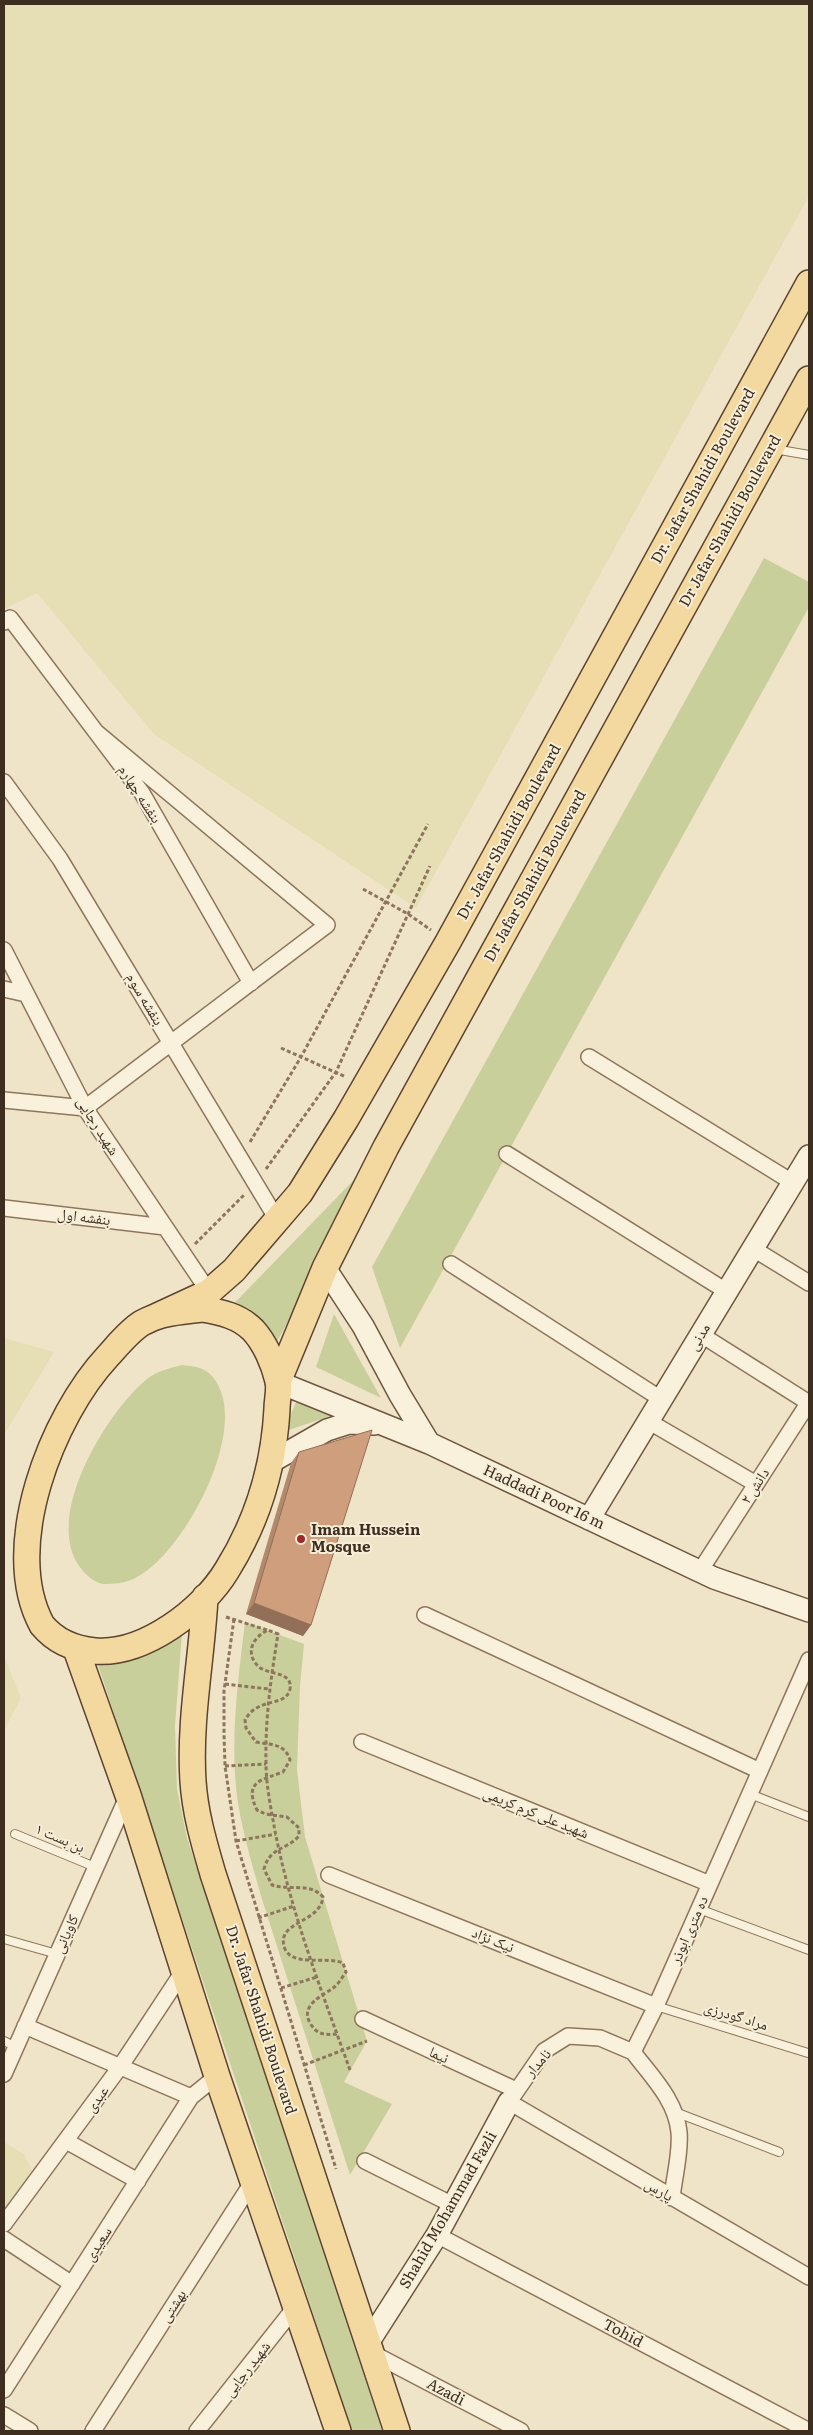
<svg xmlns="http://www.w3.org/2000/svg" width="813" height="2435" font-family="Literata,'Noto Naskh Arabic',serif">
<rect width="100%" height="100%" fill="#f0e4c8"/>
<path fill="#e6deb5" d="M4 4H809V196L416 908 154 734 37 593 4 609Z
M4 1338 54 1352 4 1435Z
M4 1656 21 1698 4 1730Z
M4 2142 24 2154 33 2172 4 2210Z"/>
<path fill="#c9cf9b" d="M764 558 809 582V607L400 1348 372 1267Z
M376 1157 271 1353 219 1319Z
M334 1314 381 1398 316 1367Z
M182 1365C192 1366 203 1367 210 1374 257 1420 183 1559 131 1580 123 1583 113 1584 105 1584 97 1584 88 1577 83 1571 39 1523 106 1412 147 1379 157 1371 170 1368 182 1365Z
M298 1398 336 1414 283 1432Z
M183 1619 175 1726 177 1789 187 1838 382 2431H352L91 1644 117 1643Z
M245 1622 304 1644 300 1686 297 1770 305 1837 367 2041 344 2082 392 2104 350 2175 261 1896C250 1857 237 1815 235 1774 232 1723 239 1672 245 1622Z"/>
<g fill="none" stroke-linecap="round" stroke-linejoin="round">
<defs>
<path id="lane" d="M774 449 809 455
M750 1794 809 1817
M15 1834 95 1867
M699 1909 809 1950
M4 1939 57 1954
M656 2006 808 2053
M4 2041 16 2047
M675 2112 779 2152"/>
<path id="street" d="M4 622 10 618 142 793 251 983
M4 782 60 859 278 1221
M4 950 85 1108 209 1292
M4 989 26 994
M589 1057 792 1182
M4 1100 85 1108 327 925 96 732
M507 1154 726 1291
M4 1208 165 1227
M752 1248 809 1283
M451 1264 661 1399
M700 1334 809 1403
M648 1421 756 1484
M700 1571 809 1402
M425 1615 760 1771
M362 1742 710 1884
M329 1875 656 2006
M363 2019 516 2090
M25 2026 191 2097 217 2076
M633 2052 600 2038 568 2036 544 2051 509 2102 809 2277
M4 2074 128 1795
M66 2141 138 2181
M365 2161 453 2205
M672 2198C674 2177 681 2153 679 2132 676 2100 651 2076 633 2052L656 2006 809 1660
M4 2224 120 2067 184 1970
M437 2235 809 2431
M4 2239 72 2284
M372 2353 521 2431
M4 2390 191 2097
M4 2415 30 2431
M93 2431 253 2181
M197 2431 296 2306"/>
<path id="secondary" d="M325 1268 363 1326 400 1395 429 1443
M278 1382 429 1443 714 1578 809 1611
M271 1462 327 1430 349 1423 374 1424
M589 1519 809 1156
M368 2343 437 2235 509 2102"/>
<path id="primary" d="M202 1309C221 1312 239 1316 253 1330 265 1343 274 1364 278 1381 280 1389 277 1400 277 1409 274 1466 257 1522 227 1570 203 1610 144 1655 95 1651 74 1649 56 1642 42 1625 0 1548 52 1416 108 1356 118 1345 129 1331 142 1323 159 1313 182 1311 202 1309Z
M142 1323 209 1292 234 1270 300 1193 346 1119 448 942 809 283
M278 1382 325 1268 386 1147 809 379
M205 1597C202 1658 189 1719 193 1781 195 1813 204 1843 213 1874L397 2431
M76 1649 128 1795 217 2076 338 2431"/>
</defs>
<use href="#lane" stroke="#8d765c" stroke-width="10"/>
<use href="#street" stroke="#8d765c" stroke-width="18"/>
<use href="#secondary" stroke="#6f573f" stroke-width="24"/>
<use href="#primary" stroke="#5b4430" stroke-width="28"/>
<path stroke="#8d765c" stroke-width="3" stroke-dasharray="4 2.5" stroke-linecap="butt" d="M363 889 408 914 431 930
M281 1048 346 1077
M250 1142 301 1057 428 824
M266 1169 336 1072 430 866
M195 1244 244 1195
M226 1617 267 1630
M234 1619 224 1691V1734L225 1766 236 1841 336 2169
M225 1684 269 1689
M225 1766 266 1764
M236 1841 276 1834
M258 1918 294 1906
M281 1988 317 1977
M337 2034C325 2035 317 2035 310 2023 300 2005 322 1996 333 1988 339 1984 342 1977 346 1972L343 1963C327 1956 293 1967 285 1949 274 1921 320 1924 323 1897 310 1882 290 1891 272 1885L264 1869C270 1847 285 1851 299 1836V1828L287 1817C276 1815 267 1816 257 1810 243 1781 262 1780 283 1772L290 1760C285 1743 270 1745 256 1742L246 1728 245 1720C258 1696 286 1708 290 1689 293 1671 268 1675 259 1667 244 1653 253 1637 268 1630L278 1634C271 1677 265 1719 266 1763 266 1785 271 1809 275 1831 291 1913 322 1992 350 2070
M304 2065 367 2041"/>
<use href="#lane" stroke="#faf1dc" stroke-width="8"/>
<use href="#street" stroke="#faf1dc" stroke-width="15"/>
<use href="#secondary" stroke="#faf1dc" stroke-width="21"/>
<use href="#primary" stroke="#f3d9a0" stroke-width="25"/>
</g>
<path fill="#b2896c" d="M299 1452 311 1625 303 1636 246 1614 291 1463Z"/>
<path fill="#916f58" d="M254 1603 311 1625 303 1636 246 1614Z"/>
<path fill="#cf9f7d" stroke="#916f58" d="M372 1430 311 1625 254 1603 299 1452Z"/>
<circle fill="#9e2a2b" stroke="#f7eed8" stroke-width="2" cx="301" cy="1539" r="5"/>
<g text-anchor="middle" stroke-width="4" stroke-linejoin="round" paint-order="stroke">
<g font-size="15" fill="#3d2e20" stroke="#f7eed8">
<text transform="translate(703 476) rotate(-61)" y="5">Dr. Jafar Shahidi Boulevard</text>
<text transform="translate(730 521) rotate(-61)" y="5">Dr Jafar Shahidi Boulevard</text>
<text transform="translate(140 794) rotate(57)" y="5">بنفشه چهارم</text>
<text transform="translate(509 832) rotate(-61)" y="5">Dr. Jafar Shahidi Boulevard</text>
<text transform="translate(535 876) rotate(-61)" y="5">Dr Jafar Shahidi Boulevard</text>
<text transform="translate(145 999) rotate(59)" y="5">بنفشه سوم</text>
<text transform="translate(98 1126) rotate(58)" y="5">شهید رجایی</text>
<text transform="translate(84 1217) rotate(7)" y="5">بنفشه اول</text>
<text transform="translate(699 1337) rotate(-59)" y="5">مدنی</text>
<text transform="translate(755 1486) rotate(-57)" y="5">دانش ۲</text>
<text transform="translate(544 1497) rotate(25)" y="5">Haddadi Poor 16 m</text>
<text transform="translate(536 1813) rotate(22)" y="5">شهید علی کرم کریمی</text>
<text transform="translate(60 1838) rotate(23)" y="5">بن بست ۱</text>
<text transform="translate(689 1930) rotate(-66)" y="5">ده متری ابوذر</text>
<text transform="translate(66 1934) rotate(-66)" y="5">کاویانی</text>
<text transform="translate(493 1940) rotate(22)" y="5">نیک نژاد</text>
<text transform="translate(736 2016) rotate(17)" y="5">مراد گودرزی</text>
<text transform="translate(261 2020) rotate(72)" y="5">Dr. Jafar Shahidi Boulevard</text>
<text transform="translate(439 2055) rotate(25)" y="5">نیما</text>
<text transform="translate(538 2063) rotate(-49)" y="5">نامدار</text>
<text transform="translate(97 2099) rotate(-54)" y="5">عبدی</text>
<text transform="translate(659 2190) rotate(30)" y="5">پارس</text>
<text transform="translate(448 2210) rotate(-60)" y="5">Shahid Mohammad Fazli</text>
<text transform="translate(98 2244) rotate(-57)" y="5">سعیدی</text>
<text transform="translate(173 2306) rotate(-57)" y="5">بهشتی</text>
<text transform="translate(623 2333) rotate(28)" y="5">Tohid</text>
<text transform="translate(247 2369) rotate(-52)" y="5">شهید رجایی</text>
<text transform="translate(446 2392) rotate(28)" y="5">Azadi</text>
</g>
<g font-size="15" font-weight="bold" fill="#3d2e20" stroke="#f7eed8" text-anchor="start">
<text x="311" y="1535">Imam Hussein<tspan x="311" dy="17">Mosque</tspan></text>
</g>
</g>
<rect width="813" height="2435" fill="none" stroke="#3d2e20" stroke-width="10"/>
</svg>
